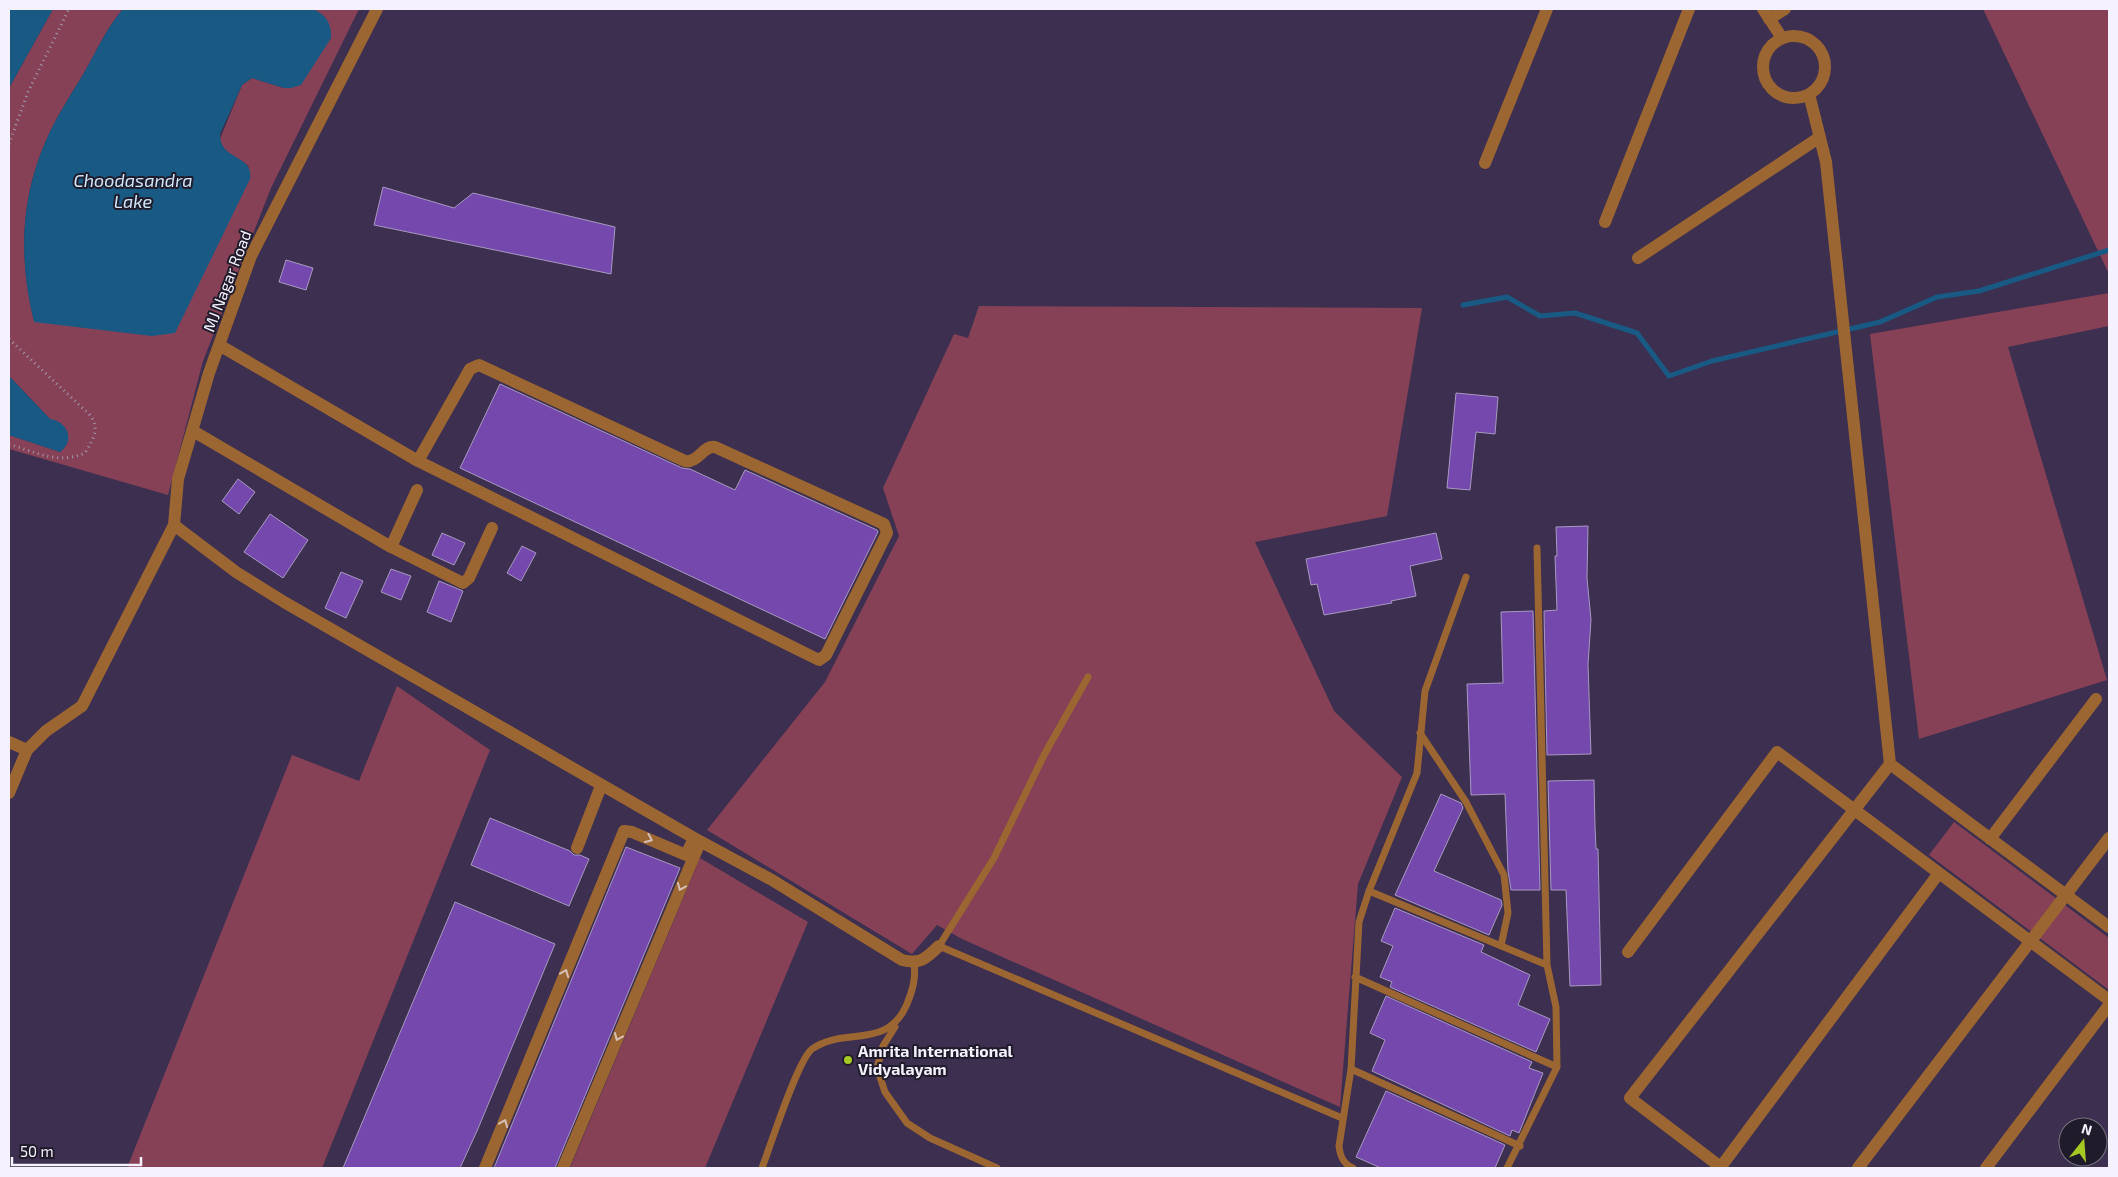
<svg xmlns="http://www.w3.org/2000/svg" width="2118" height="1177" font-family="'Exo 2',sans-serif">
<rect width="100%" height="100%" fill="#3c2f4f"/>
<path fill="#864157" d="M53 9H123C107 27 96 52 84 73 70 96 55 119 45 143 20 201 19 261 34 321L249 167C239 156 224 156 220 139L242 85 252 78 284 88 331 32 324 16 312 9H359L271 188 203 361 168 495 9 449V435L60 452 67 444 50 419 9 376V88Z
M1983 9H2109V274Z
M2109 293V326L2008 347 2107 680 1919 739 1870 334Z
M979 306 1422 308 1387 516 1255 542 1334 711 1402 777 1358 884 1340 1107 962 939 937 925 912 954 707 830 825 682 899 536 883 488 954 334 968 338Z
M397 686 490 750 322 1168H127L292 755 359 781Z
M1954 822 2109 938V990L1929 855Z
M700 858 808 922 705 1168H570Z"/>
<path fill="#185a84" d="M9 9H53L9 88Z
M123 9H312C326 14 332 24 331 38L301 85 291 88H284L252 78 242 85 220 134C219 161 254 154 250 179L175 333 152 336 34 322C19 261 20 201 45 143 55 119 70 96 84 73 96 52 107 27 123 9Z
M9 376 50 419C67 421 76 440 60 452L9 435Z"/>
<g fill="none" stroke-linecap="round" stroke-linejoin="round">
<path stroke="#185a84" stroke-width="5" d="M1463 305 1507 297 1540 316 1575 313 1637 333 1669 376 1712 361 1880 322 1937 297 1979 291 2109 250"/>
</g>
<path fill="#7548ad" stroke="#a799c0" d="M383 187 454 208 473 193 615 227 611 274 374 225Z
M286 260 313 268 306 290 279 282Z
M500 384 682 468 690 469 735 490 745 470 877 530 878 532 825 639 460 468Z
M1456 393 1498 397 1495 434 1476 432 1470 490 1447 488Z
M238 479 255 492 239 514 222 501Z
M270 514 308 540 283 578 244 552Z
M1588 526 1587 578 1591 620 1588 664 1591 754 1547 755 1544 611 1557 610 1555 556H1557L1556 527Z
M442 533 465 543 454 565 432 555Z
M1436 533 1442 559 1410 566 1416 596 1391 601 1392 603 1324 615 1317 584 1311 585 1306 559Z
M522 546 536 553 521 581 507 573Z
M391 569 411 576 401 600 381 592Z
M341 572 363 581 346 618 325 608Z
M439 581 463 591 451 622 427 612Z
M1533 611 1540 890H1511L1508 871 1505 794 1471 795 1467 684 1503 683 1501 612Z
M1594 780 1595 826 1596 849H1598L1601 985 1570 986 1566 890H1551L1548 781Z
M1441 794 1461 803 1463 808 1434 871 1501 900 1502 905 1489 935 1395 895Z
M490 818 570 851 574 855H580L589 859 569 906 471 865Z
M626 847 680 868 555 1168H494Z
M455 902 555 944 477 1131 460 1168H343Z
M1395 908 1484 945 1481 952 1530 975 1518 1005 1550 1019 1536 1052 1390 987 1392 982 1380 977 1393 946 1381 941Z
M1386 996 1532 1062 1529 1068 1543 1073 1519 1133 1512 1130 1510 1136 1372 1071 1385 1040 1370 1033Z
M1386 1091 1505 1145 1495 1168H1381L1356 1157Z"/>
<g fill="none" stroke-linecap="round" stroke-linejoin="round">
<path stroke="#a198ae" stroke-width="3" stroke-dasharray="1 4" stroke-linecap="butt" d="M9 144 28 92 69 9
M9 339 89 414C101 428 93 439 85 453 58 465 35 452 9 444"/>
<path stroke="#9c6632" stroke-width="7" d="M1088 677 1044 755 994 858 939 946 1342 1118
M1420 733 1466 802 1504 875 1508 913 1501 946
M1369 891 1547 965
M1355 977 1557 1067
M895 1027 883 1046 877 1068 885 1092 907 1123 930 1138 997 1168
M1351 1069 1520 1146
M762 1168C770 1147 798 1059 812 1049 844 1026 887 1051 907 1004 913 989 916 978 914 963
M1353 1168C1343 1164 1340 1156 1339 1146L1351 1069 1359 922 1369 891 1417 773 1425 691 1466 577
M1507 1168 1557 1067 1556 1007 1547 965 1537 548"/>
<path stroke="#9c6632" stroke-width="12" d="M1763 9 1782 38
M1769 19 1785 9
M1763 67a31 31 0 1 1 62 0a31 31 0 1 1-62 0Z
M1485 163 1547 9
M1605 222 1689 9
M1638 258 1820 137
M219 345 418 461 819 660 826 655 887 533 884 524 715 447C703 445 699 463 685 461L479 365 470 369 418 461
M193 431 391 547 463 583 469 578 492 528
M174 525 236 572 284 602 694 838 772 880 902 960C921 965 926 958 939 946
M391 547 417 490
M9 742 27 750
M1890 764 2109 927
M9 793 27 750 46 731 82 706 174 525 178 479 209 373 251 256 377 9
M1990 839 2096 699
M577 848 601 786
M1628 952 1777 752 2109 1000
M485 1168 624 831 632 832 686 855 694 838
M563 1168 698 847
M1720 1168 1939 873
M1722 1168 1630 1098 1890 764 1826 162 1809 94
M1858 1168 2109 838
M1986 1168 2109 1005"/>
</g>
<defs><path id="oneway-chevron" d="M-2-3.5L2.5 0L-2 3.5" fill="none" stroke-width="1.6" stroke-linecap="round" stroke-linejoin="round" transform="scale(1.25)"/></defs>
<g stroke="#d6c0b7">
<use href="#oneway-chevron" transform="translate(649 839) rotate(23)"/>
<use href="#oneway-chevron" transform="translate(681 887) rotate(113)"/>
<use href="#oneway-chevron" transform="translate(565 973) rotate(-68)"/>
<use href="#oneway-chevron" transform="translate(618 1037) rotate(113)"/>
<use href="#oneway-chevron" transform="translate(504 1123) rotate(-68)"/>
</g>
<circle fill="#a5c823" stroke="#201b2a" stroke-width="2" cx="848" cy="1060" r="5"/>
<g text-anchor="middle" stroke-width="4" stroke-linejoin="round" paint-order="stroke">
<g font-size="16" fill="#f6f1fe" stroke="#201b2a">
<text transform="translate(227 281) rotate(-69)" y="6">MJ Nagar Road</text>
</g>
<g font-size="16" font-weight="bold" fill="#f6f1fe" stroke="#201b2a" text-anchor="start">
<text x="858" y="1057">Amrita International<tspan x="858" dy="18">Vidyalayam</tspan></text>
</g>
<g font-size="18" font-style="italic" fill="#cfe8fb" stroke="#201b2a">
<text x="133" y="187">Choodasandra<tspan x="133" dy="21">Lake</tspan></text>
</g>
</g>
<rect width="2118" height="1177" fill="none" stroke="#f6f1fe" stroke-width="20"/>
<g transform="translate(2083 1142) rotate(17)"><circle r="24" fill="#201b2a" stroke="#76717f"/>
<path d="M0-4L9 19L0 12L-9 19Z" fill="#a5c823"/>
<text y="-8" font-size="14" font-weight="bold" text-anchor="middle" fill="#f6f1fe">N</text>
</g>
<path d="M12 1157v8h129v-8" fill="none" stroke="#f6f1fe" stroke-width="2.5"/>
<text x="20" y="1157" font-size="15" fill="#f6f1fe" stroke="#201b2a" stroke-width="4" paint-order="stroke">50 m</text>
</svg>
